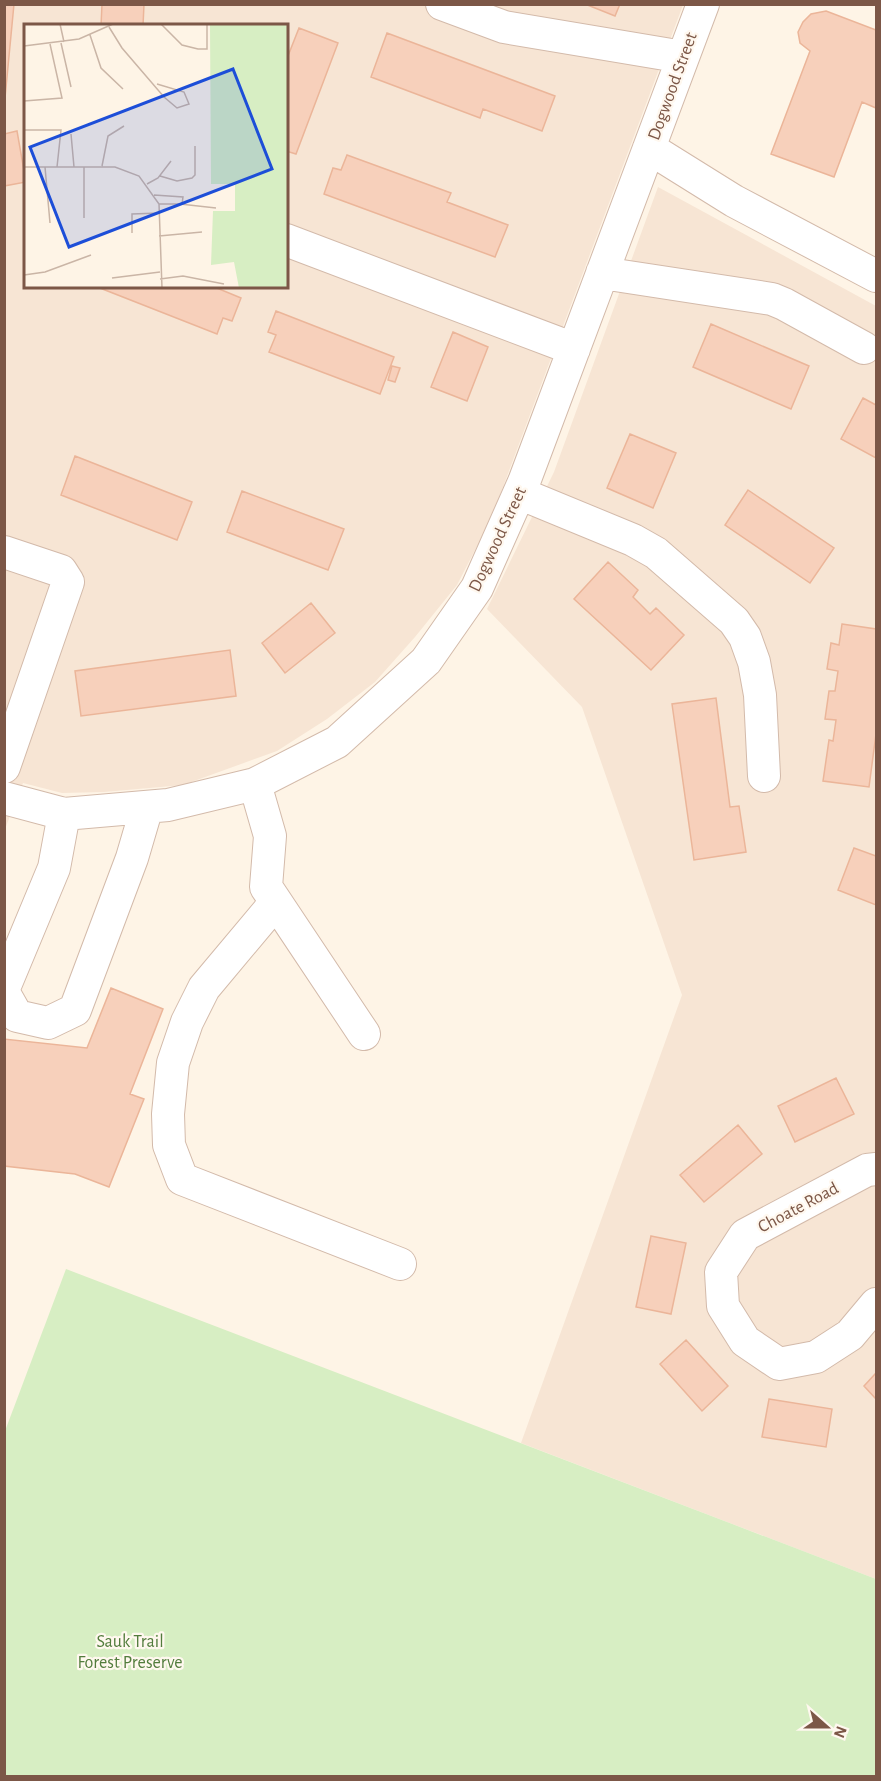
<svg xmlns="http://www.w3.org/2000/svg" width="881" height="1781" font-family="'Alegreya Sans',sans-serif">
<rect width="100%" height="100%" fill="#fef4e6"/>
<path fill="#f7e5d4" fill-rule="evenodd" d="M5 5H683L491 519 457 585 415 637 375 682 327 719 277 751 183 785 104 792 62 793 23 783 5 829ZM26 26H286V286H26Z
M658 187 876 306V1579L521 1443 682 995 582 707 487 609 554 472Z"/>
<path fill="#d7eec3" d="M66 1269 876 1579V1776H5V1431Z"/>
<path fill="#f7d0bb" stroke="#ebb599" stroke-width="1.5" d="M4 4H14L5 98H4Z
M102 4H144L143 26H101Z
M585 4H620L615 16Z
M826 11 876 30V108L862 102 834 177 771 154 810 51 800 43 798 32 803 22 811 14Z
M299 28 338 43 296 154 286 151V61Z
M387 33 555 96 542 131 483 109 480 118 371 77Z
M17 131 26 182 4 186V134Z
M347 155 451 193 447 202 508 225 495 257 324 194 333 168 341 170Z
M101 286H212L241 298 232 321 223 318 217 334 100 288Z
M276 311 394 357 380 394 269 352 276 335 268 332Z
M711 324 809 366 791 409 693 367Z
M453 332 488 347 467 401 431 387Z
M392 366 400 368 395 382 388 380Z
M863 398 876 405V458L841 439Z
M630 434 676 453 653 508 607 488Z
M75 456 192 502 177 540 61 495Z
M748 490 834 548 810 583 725 525Z
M242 491 344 529 328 570 227 532Z
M608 562 638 590 633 597 650 614 656 608 684 635 651 670 574 599Z
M311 603 335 633 285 673 262 643Z
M842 624 876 629V734L869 787 823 781 829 740 833 741 836 720 825 719 829 691H835L838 671 827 669 831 643 839 645Z
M230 650 236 696 81 716 75 671Z
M716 698 730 807 739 806 746 852 694 860 672 704Z
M854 848 876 856V905L838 890Z
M111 988 163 1009 130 1094 144 1099 109 1187 75 1174 4 1166V1039L87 1048Z
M836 1078 854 1114 795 1142 778 1106Z
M738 1125 762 1154 704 1202 680 1175Z
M651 1236 686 1243 671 1314 636 1307Z
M686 1340 728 1386 702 1411 660 1364Z
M876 1373V1399L864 1386Z
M769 1399 832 1409 826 1447 762 1437Z"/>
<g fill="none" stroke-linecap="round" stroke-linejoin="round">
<defs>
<path id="minor" d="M442 4 504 27 683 57
M649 148 734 201 876 276
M286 240 574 349
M602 273 772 299 784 304 864 348
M519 493 633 540 656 553 734 621 745 637 754 662 760 695 764 776
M4 552 61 571 68 582 4 767
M255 784 270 836 266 887 364 1034
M4 798 64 814 168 805 255 784 337 742 426 661 477 588 524 482 703 4
M276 902 204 988 187 1022 173 1063 168 1114 169 1145 182 1179 400 1264
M4 988 54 868 64 814
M4 993 17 1016 48 1023 75 1010 132 858 147 807
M876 1169 867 1170 745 1235 721 1272 723 1306 745 1341 779 1364 816 1357 850 1335 876 1304"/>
</defs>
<use href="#minor" stroke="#d3baaa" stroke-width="34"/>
<use href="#minor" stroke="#fff" stroke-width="32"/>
</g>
<g text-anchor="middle" stroke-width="4.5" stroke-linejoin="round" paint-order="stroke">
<g font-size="18" fill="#7c5747" stroke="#fff8ef">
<text transform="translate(672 86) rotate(-70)" y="6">Dogwood Street</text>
<text transform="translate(497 539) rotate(-65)" y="6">Dogwood Street</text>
<text transform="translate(798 1207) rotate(-28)" y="6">Choate Road</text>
</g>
<g font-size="18" fill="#527c3c" stroke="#fff8ef">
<text x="130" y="1647">Sauk Trail<tspan x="130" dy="21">Forest Preserve</tspan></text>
</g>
</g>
<g transform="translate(24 24)">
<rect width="264" height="264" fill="#fef4e6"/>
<path d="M186 0H264V264H215L210 238 187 241 189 187H211V160H187Z" fill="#d7eec3"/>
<path fill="none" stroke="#cab5a6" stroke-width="1.5" d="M36 0 40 18M137 0 158 21 174 25H183V0M85 3 98 24 140 73 153 84 165 80 160 68 133 60M66 11 77 44 99 65M37 19 47 63M0 22 55 15 89 0M0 77 38 74 26 20M0 106H37L33 143M47 110 50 143M78 142 84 112 100 102M0 143H91L115 152 135 180 138 264M21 143 26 199M60 143V194M136 152 153 157 168 154 171 151V122M123 160 134 154 147 137M130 171 159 173 158 180H135M156 180 192 184M108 209V190L136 189M135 212 178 208M0 251 21 248 67 231M88 254 136 248M136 255 159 252 200 260"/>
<path fill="#1d4ed8" fill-opacity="0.15" stroke="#1d4ed8" stroke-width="3" d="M209 45 248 145 45 223 6 123Z"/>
<rect width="264" height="264" fill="none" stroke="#7c5747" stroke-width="3"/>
</g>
<rect width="881" height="1781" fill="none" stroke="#7c5747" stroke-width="12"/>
<g transform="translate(827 1727) rotate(111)" stroke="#fff8ef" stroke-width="4.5" paint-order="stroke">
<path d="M0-4.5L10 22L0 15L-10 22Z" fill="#7c5747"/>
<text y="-9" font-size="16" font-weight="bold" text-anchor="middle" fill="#7c5747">N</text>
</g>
</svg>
